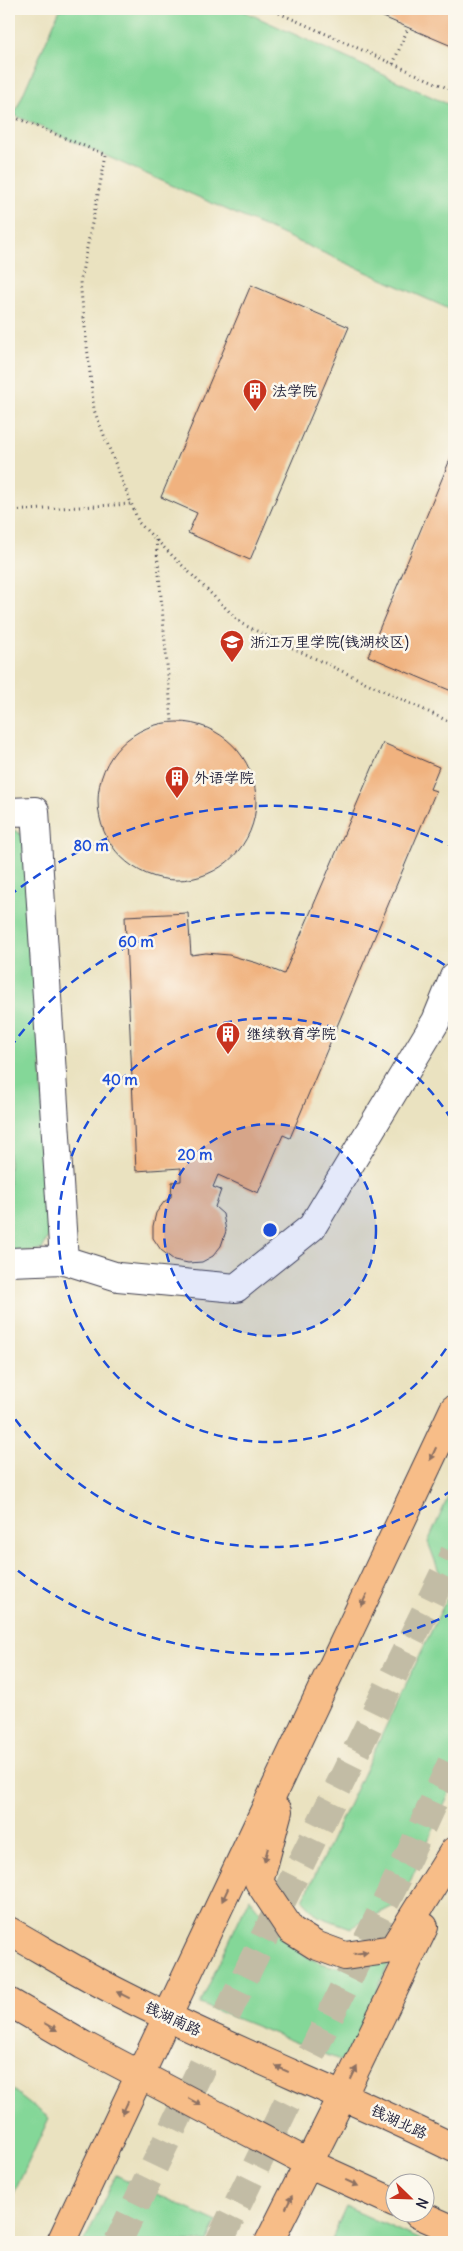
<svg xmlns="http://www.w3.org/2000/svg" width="463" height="2251" font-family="Delius,'LXGW WenKai TC',sans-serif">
<rect width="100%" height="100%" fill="#fbf7ec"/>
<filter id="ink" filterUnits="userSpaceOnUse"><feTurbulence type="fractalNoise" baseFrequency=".02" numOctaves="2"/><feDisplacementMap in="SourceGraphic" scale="10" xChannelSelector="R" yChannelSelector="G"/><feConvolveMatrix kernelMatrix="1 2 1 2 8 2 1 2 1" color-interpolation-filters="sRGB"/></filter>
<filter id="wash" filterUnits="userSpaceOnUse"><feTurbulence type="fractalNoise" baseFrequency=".0096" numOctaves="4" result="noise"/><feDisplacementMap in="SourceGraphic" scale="20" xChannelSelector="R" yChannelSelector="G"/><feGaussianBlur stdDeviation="1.12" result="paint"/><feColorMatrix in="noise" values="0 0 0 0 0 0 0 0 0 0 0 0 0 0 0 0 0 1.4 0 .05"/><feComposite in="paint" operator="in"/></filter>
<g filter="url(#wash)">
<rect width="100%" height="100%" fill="#eae2c0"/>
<path fill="#84d798" stroke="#537c6a" d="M60 9H239L454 107V311L14 115Z
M9 827 30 840 49 1235 42 1250 9 1252Z
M454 1484V1782L401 1902 351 1928 318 1916 303 1900 448 1596 428 1542Z
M249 1898C273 1928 296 1960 336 1967 347 1969 377 1962 390 1960L347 2063 200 2004Z
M9 2087 49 2118 9 2204Z
M116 2175 217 2222 207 2242H84Z
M346 2207 425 2242H330Z"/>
<g id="blocks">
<path fill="#f0b27f" d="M370 9H454V47L369 11Z
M251 285 349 327 250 560 188 533 197 513 161 497Z
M454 450V692L368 656Z
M98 801a79 79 0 1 1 158 0a79 79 0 1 1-158 0Z
M383 743 439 767 430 789 436 791 290 1138 283 1135 258 1193 218 1175 213 1187 221 1190 215 1207 223 1214 226 1231 221 1246 213 1256 202 1262 188 1263 174 1260 161 1250 153 1238V1226L156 1213 164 1202 171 1197 172 1182 181 1181V1168L136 1171 125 916 188 913 191 955 206 953 229 955 257 963 284 974Z"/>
</g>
</g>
<g filter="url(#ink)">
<use href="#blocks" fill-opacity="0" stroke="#403f4f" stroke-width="1"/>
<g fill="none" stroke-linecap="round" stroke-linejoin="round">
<path stroke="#c2bca5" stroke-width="28" stroke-dasharray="28 14" stroke-linecap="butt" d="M118 2242 252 1962 454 1553
M219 2242 409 1855 454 1757"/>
<defs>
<path id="minor" d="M9 812 35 811 64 1260
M9 1262 64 1260 118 1277 236 1288 312 1227 436 1021 454 977"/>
<path id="major" d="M278 1811 259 1882 291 1930 315 1945 345 1956 393 1949 454 1851
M9 1931C46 1952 83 1975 121 1994 230 2050 345 2094 454 2148
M9 2002 83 2045 308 2163 396 2203
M418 2214 454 2230
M61 2242 454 1409
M269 2242 342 2097 424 1927"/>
</defs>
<use href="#minor" stroke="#403f4f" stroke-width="30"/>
<use href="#major" stroke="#403f4f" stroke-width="30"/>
<path stroke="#403f4f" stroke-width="3" stroke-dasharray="1 4" stroke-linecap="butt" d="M270 9 454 91
M393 64 408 28
M9 115 106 155 80 282 94 410 139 523 242 624 454 724
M9 511 131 504
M156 540 172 721"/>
<use href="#minor" stroke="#fff" stroke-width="28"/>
<use href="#major" stroke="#f7bd88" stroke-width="28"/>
</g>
<defs><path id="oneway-solid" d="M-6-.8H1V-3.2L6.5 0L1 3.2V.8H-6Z" transform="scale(1.25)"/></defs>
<g fill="#8c7062">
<use href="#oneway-solid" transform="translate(433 1454) rotate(115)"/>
<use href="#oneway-solid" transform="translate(364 1600) rotate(115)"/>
<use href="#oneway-solid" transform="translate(266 1855) rotate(105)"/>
<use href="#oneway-solid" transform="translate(225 1895) rotate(115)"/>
<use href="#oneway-solid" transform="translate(361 1953) rotate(-8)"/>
<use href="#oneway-solid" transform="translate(123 1995) rotate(-154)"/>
<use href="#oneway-solid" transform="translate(51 2027) rotate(30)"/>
<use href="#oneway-solid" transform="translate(282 2069) rotate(-155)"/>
<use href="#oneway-solid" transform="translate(354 2073) rotate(-64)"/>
<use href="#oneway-solid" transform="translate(195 2102) rotate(28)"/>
<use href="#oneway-solid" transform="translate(125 2108) rotate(115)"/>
<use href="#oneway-solid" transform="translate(352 2183) rotate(25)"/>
<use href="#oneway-solid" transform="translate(289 2202) rotate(-64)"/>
</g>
</g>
<circle cx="270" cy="1230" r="106" fill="#1d4ed8" fill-opacity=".12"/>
<g fill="none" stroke="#1d4ed8" stroke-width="2.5" stroke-dasharray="9 6">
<circle cx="270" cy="1230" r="106"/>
<path d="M454 1336A212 212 0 1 1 454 1124"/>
<path d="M452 1490A318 318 0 0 1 10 1412M10 1048A318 318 0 0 1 452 970"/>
<path d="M453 1613A424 424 0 0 1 9 1564M9 896A424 424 0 0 1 453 847"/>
</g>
<defs>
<symbol id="building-pin" viewBox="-11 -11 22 30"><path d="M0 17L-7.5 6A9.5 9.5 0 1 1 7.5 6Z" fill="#c8321e" stroke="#fbf7ec"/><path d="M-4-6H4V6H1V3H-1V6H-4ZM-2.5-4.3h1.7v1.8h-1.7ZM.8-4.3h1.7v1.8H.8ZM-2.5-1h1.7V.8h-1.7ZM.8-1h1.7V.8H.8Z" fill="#fff"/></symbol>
<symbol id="university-pin" viewBox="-11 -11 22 30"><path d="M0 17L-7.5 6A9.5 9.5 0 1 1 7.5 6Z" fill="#c8321e" stroke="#fbf7ec"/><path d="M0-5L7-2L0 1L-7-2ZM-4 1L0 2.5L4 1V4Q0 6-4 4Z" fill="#fff"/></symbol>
</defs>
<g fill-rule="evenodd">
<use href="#building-pin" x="241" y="377" width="28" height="38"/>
<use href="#university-pin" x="218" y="628" width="28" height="38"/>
<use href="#building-pin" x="163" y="764" width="28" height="38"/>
<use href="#building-pin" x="214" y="1020" width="28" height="38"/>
</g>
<g text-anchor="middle" stroke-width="5" stroke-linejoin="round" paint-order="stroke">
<g font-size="15" fill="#22223b" stroke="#fbf7ec" text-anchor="start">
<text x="272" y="396">法学院</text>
<text x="250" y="647">浙江万里学院(钱湖校区)</text>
<text x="194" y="783">外语学院</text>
<text x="246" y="1039">继续教育学院</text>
</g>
<g font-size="15" fill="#22223b" stroke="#fbf7ec">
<text transform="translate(173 2019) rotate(25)" y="5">钱湖南路</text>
<text transform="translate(399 2122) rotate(25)" y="5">钱湖北路</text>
</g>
</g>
<circle cx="270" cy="1230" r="8" fill="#1d4ed8" stroke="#fbf7ec" stroke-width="2.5"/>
<g font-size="15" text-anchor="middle" font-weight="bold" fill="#1d4ed8" stroke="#fbf7ec" stroke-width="5" stroke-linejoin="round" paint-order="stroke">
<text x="91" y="851">80 m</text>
<text x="136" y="947">60 m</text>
<text x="120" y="1085">40 m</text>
<text x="195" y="1160">20 m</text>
</g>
<rect width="463" height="2251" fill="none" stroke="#fbf7ec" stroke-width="30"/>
<g transform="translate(410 2198) rotate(113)"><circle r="24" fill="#fbf7ec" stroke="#a4a2a5"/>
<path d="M0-4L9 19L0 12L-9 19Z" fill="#c8321e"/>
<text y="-8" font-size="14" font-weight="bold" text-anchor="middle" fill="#22223b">N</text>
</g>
</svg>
